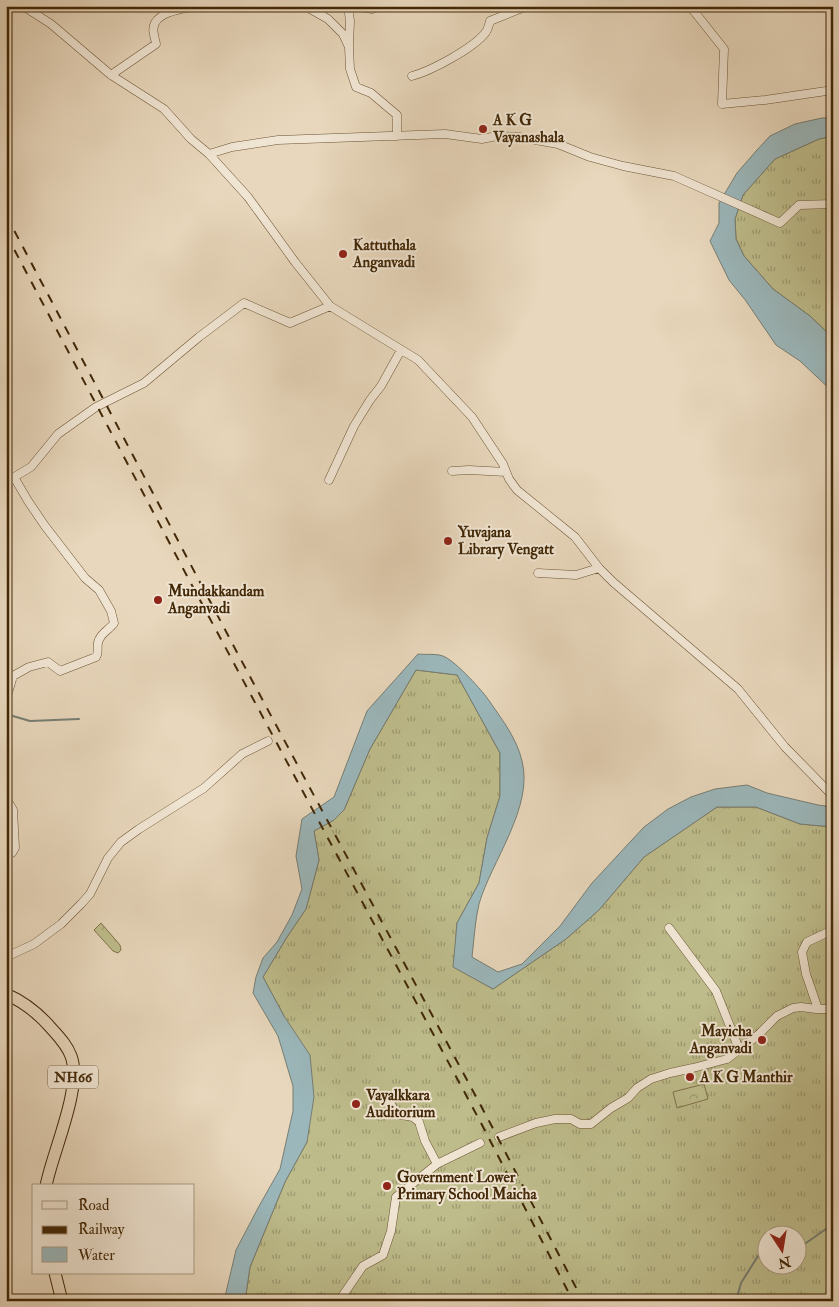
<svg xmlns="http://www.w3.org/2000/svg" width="839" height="1307" font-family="'IM FELL Double Pica',serif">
<defs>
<pattern id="grass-tufts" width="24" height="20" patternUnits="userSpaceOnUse" patternTransform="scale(1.25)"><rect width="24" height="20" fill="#bebc8b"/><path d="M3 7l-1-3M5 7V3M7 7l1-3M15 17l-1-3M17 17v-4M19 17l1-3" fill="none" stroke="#9c9970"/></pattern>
<pattern id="forest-crowns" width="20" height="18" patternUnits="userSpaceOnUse" patternTransform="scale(1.25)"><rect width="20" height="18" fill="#bebc8b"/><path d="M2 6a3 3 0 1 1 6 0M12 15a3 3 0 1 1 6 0" fill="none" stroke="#9c9970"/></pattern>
</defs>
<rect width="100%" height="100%" fill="#e8d7bc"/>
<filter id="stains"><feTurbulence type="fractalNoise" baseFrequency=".004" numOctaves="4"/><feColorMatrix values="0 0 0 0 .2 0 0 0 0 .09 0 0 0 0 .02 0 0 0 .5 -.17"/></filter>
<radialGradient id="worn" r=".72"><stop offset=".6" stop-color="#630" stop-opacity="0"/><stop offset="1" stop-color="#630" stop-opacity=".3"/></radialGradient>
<path fill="url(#grass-tufts)" stroke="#807249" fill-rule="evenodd" d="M833 136V338L810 316 773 289 744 256 736 239 735 219 743 195 775 159 819 139Z
M416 670 457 675 500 753V796L487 838 479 883 457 923 454 967 493 989 566 939 599 910 644 857 717 807H756L800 824 833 827V1301H245L250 1267 285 1182 307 1142 284 1016 263 977 287 937 306 909 319 860 314 831 334 820 344 810 370 749ZM766 1234H796V1264H766Z"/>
<path fill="url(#forest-crowns)" stroke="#807249" d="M101 923 120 945 121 950 118 953 113 951 94 930Z
M704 1084 708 1099 677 1108 673 1092Z"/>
<path fill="#9bb7bb" stroke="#777e73" d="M822 118H833V136L819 139 775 159 743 195 735 219 736 239 744 256 773 289 810 316 833 338V392L800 361 776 345 746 301 729 280 710 241 719 223V203L737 173 757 150 770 136 795 124Z
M418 654C426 655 438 653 445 657 456 662 483 691 490 702 503 721 517 739 522 761 534 807 491 862 479 904 475 921 474 940 472 957L498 972 522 964 560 926 592 883 644 827 668 809 691 797 715 789 747 785 767 793 818 805 833 807V827L800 824 756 807H717L644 857 599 910 566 939 493 989 453 967 457 923 479 883 487 838 500 796V753L457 675 416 670 370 749 344 810 334 820 314 831 319 860 306 909 287 937 263 977 284 1016 310 1055 314 1097 307 1142 285 1182 250 1267 245 1301H224L236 1250 258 1208 280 1169 293 1111V1086L278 1036 253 993 256 977 263 958 277 942 292 915 302 889 296 856 302 819 334 797 367 711Z"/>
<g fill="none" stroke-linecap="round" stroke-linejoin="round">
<path stroke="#777e73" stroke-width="2" d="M6 714 30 721 79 719
M796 1250 826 1229 833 1226
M736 1301 741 1283 758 1256 766 1255"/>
<defs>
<path id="minor" d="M23 6 51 24 111 75 164 109 191 139 209 154 232 147 278 140 445 134 482 139 497 136 519 137 558 144 590 157 623 166 674 176 780 223 799 205 833 204
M305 6 328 19 343 34 349 47 350 69 356 87 371 93 397 115V136
M348 6 350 21 349 45
M353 6 372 9 379 6
M684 6 693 10 724 49 722 104 765 100 833 90
M111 75 156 44C155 37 151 30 155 23 161 11 184 9 196 6
M412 76C431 71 474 48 486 32 488 29 489 25 490 21L527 6
M209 154 248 197 295 262 330 306 418 360 472 417 503 464 509 479 517 490 575 537 599 568
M452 471 469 470 506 472
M329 480 354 426 370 400 381 386 401 350
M6 482 31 467 58 434 96 407 144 383 199 337 244 303 290 323 330 306
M538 573 576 575 599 568 613 582 738 689 785 747 833 796
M6 700 13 676 29 667 48 662 60 671 96 657C100 651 95 644 100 638 103 632 110 629 114 623L111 611 99 590 85 578 45 526 28 501 14 477
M6 798 13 810 15 848 12 853 6 854
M669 928 716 991 739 1049
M6 957 34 944 61 924 81 904 90 894 108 858 121 842 139 829 204 788 242 754 268 741
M818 1009 806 974 802 952 807 942 833 930
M387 1096 396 1114 413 1117 419 1122 425 1141 437 1164
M499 1137 536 1123 555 1119H571L580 1124H591L611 1108 628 1098 637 1088 651 1079 670 1073 693 1068 727 1059 758 1035 777 1016 793 1008 801 1007 816 1009H826L833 1006
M339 1301 363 1266 383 1255 391 1231 396 1197 437 1164 480 1143"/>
<path id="highway" d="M6 994C24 1002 39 1014 51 1028 59 1037 67 1045 71 1056 83 1087 52 1153 46 1186
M55 1273 62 1301"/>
</defs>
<use href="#minor" stroke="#6c5434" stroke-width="9"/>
<use href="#highway" stroke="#422807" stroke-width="13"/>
<use href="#minor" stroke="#f0e5d3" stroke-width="8"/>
<use href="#highway" stroke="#e8d7bc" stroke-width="11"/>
<path stroke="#422807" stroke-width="2" stroke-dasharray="9 9" stroke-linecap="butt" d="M6 215 240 658 488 1119 583 1301
M6 234 187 576 481 1123 573 1301"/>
</g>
<g fill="#8f2418" stroke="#f0e5d3" stroke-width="2">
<circle cx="483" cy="129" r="5"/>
<circle cx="343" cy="254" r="5"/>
<circle cx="448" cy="541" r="5"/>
<circle cx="158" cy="600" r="5"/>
<circle cx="762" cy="1040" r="5"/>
<circle cx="690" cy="1077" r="5"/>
<circle cx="356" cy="1104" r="5"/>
<circle cx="387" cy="1186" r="5"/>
</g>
<g text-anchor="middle" stroke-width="4" stroke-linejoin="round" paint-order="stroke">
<rect fill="#f0e5d3" stroke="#766144" stroke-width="1" x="48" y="1065.5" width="50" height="23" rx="4"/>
<g font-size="14" font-weight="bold" fill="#422807">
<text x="73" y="1082">NH66</text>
</g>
<g font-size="15" font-weight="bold" fill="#422807" stroke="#f0e5d3" text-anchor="start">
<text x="493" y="125">A K G<tspan x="493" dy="17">Vayanashala</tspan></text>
<text x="353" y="250">Kattuthala<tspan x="353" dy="17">Anganvadi</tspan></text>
<text x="458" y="537">Yuvajana<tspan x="458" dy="17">Library Vengatt</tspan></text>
<text x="168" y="596">Mundakkandam<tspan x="168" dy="17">Anganvadi</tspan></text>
<text x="752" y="1036" text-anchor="end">Mayicha<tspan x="752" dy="17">Anganvadi</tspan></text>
<text x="700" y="1082">A K G Manthir</text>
<text x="366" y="1100">Vayalkkara<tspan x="366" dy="17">Auditorium</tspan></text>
<text x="397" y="1182">Government Lower<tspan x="397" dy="17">Primary School Maicha</tspan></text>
</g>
</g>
<rect width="839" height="1307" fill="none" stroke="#e8d7bc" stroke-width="25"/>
<rect x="8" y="8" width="824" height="1292" fill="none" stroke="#422807" stroke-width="2.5"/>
<rect x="12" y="12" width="814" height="1282" fill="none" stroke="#422807"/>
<rect x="32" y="1184" width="162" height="90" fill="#f0e5d3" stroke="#aa9981"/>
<rect x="42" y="1201" width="25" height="8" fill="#f0e5d3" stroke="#aa9981"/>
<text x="78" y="1210" font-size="15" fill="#422807">Road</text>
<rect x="42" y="1226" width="25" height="8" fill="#422807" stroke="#aa9981"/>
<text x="78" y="1234" font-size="15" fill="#422807">Railway</text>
<rect x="42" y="1247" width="25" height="15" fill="#9bb7bb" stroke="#aa9981"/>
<text x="78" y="1260" font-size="15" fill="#422807">Water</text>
<g transform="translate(782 1250) rotate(168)"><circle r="24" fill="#f0e5d3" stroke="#aa9981"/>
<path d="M0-4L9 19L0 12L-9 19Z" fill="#8f2418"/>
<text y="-8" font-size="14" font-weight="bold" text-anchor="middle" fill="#422807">N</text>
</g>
<rect width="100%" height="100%" filter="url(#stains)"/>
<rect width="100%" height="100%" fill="url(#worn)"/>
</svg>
